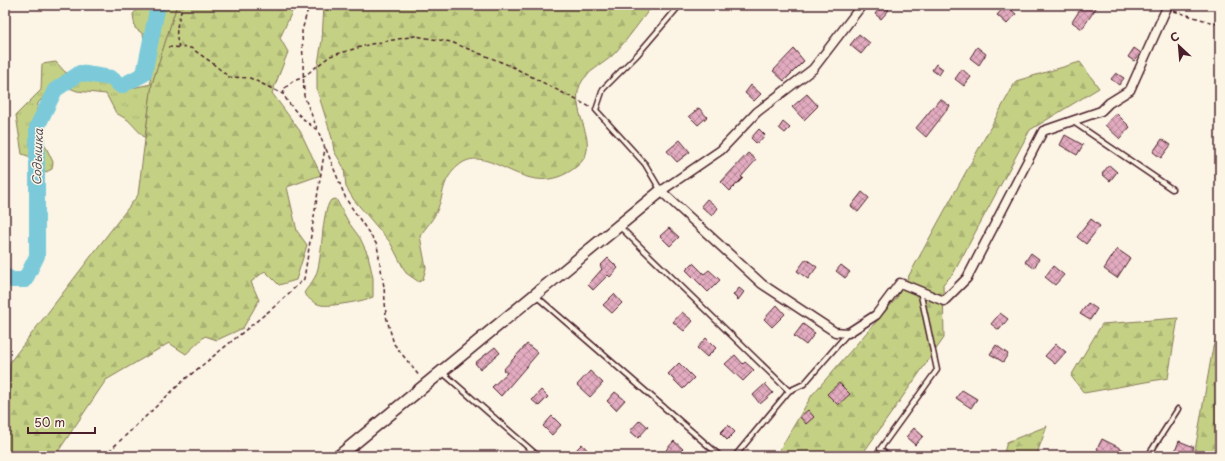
<svg xmlns="http://www.w3.org/2000/svg" width="1225" height="461" font-family="'Playpen Sans',sans-serif">
<defs>
<pattern id="grass-tufts" width="24" height="20" patternUnits="userSpaceOnUse"><rect width="24" height="20" fill="#c4d185"/><path d="M3 7l-1-3M5 7V3M7 7l1-3M15 17l-1-3M17 17v-4M19 17l1-3" fill="none" stroke="#aab373"/></pattern>
<pattern id="forest-firs" width="22" height="20" patternUnits="userSpaceOnUse"><rect width="22" height="20" fill="#c4d185"/><path d="M5 1l3.5 6h-7zM16 11l3.5 6h-7z" fill="#aab373"/></pattern>
<pattern id="building-cross-hatch" width="8" height="8" patternUnits="userSpaceOnUse"><rect width="8" height="8" fill="#e2abbf"/><path d="M0 0l8 8M0 8l8-8" fill="none" stroke="#b98b9b"/></pattern>
</defs>
<rect width="100%" height="100%" fill="#fcf5e5"/>
<filter id="ink" filterUnits="userSpaceOnUse"><feTurbulence type="fractalNoise" baseFrequency=".025" numOctaves="2"/><feDisplacementMap in="SourceGraphic" scale="8" xChannelSelector="R" yChannelSelector="G"/><feConvolveMatrix kernelMatrix="1 2 1 2 8 2 1 2 1" color-interpolation-filters="sRGB"/></filter>
<g filter="url(#ink)">
<path fill="url(#grass-tufts)" stroke="#877858" d="M142 5H177L152 84 145 138 128 120 116 113 106 94 77 91 57 83 38 103 35 124 53 162 52 169 46 172 34 158 22 154 16 115 41 90 42 64 56 62 65 72 81 78 106 81 132 88 151 84 143 34 135 28 133 14Z"/>
<path fill="url(#forest-firs)" stroke="#877858" d="M177 5H295L280 38 288 52 272 93 300 131 321 175 287 187 297 231 307 245 296 280 279 285 265 271 251 282 259 300 243 328 217 340 205 336 186 354 169 343 106 380 55 456H5V421L8 418 10 362 138 195 152 84Z
M324 5H653C640 21 629 38 615 53 605 64 586 71 580 85 568 114 605 145 576 167 526 206 490 138 458 166 442 180 445 190 438 208 435 218 425 228 420 236L426 268 423 279 419 282 406 273 390 242 354 200 346 187 344 168 334 151 332 138 317 90V70L322 40Z
M1080 62 1099 88 1030 130 953 274 943 284 944 338 861 456H776L812 395 896 299 1016 81Z
M336 199 349 223 360 238 368 255 373 278V297C364 301 330 307 321 305 313 303 309 299 304 293 307 288 312 283 315 277 324 258 320 214 331 200Z
M1178 318 1168 378 1084 393 1071 376 1102 324Z
M1220 329V456H1194L1213 347Z
M1047 426 1036 456H1003L1007 442Z"/>
<g fill="none" stroke-linecap="round" stroke-linejoin="round">
<path stroke="#7ccad9" stroke-width="16" d="M5 276 12 280H25L37 256V127L55 90 80 73 111 78 121 86 144 74 158 5"/>
</g>
<path fill="url(#building-cross-hatch)" stroke="#4a1f2b" d="M882 5 889 10 881 19 875 14Z
M1006 5 1016 14 1007 24 997 15Z
M1083 5H1098L1082 29 1072 22Z
M859 34 870 43 861 54 850 45Z
M977 47 986 54 979 65 970 58Z
M1134 48 1141 53 1134 61 1128 57Z
M794 49 804 61 784 81 773 71Z
M936 64 943 69 939 75 932 70Z
M962 69 971 77 964 86 955 79Z
M1116 73 1124 78 1119 85 1111 79Z
M751 85 761 94 754 101 745 93Z
M807 94 818 106 804 120 792 107Z
M940 99 950 106 926 137 916 128Z
M699 108 707 117 698 125 689 116Z
M1116 113 1130 127 1120 139 1105 125Z
M783 122 790 128 785 133 779 128Z
M759 129 765 135 757 144 751 138Z
M1065 135 1083 145 1077 155 1060 145Z
M1162 139 1171 145 1161 158 1153 152Z
M680 140 690 152 677 162 667 151Z
M748 153 756 160 741 177 743 178 730 191 721 182Z
M1109 165 1117 172 1110 181 1102 174Z
M862 192 869 198 858 212 851 206Z
M707 199 718 208 712 216 701 206Z
M1091 219 1100 226 1086 244 1077 237Z
M669 228 679 237 670 246 660 236Z
M1117 249 1130 258 1117 278 1104 269Z
M1031 253 1039 259 1034 268 1025 262Z
M608 258 618 268 610 277 608 275 593 290 588 285 602 269 600 266Z
M806 259 817 267 808 279 797 271Z
M693 263 704 274 709 270 720 280 708 292 686 270Z
M841 265 850 272 845 278 836 271Z
M1053 266 1064 275 1055 285 1045 277Z
M739 288 744 292 738 300 733 295Z
M614 294 622 303 612 313 603 305Z
M1088 303 1097 309 1090 320 1080 314Z
M777 305 785 314 772 327 764 319Z
M682 312 693 321 684 331 673 322Z
M1000 313 1008 319 999 330 991 324Z
M803 324 815 333 806 345 794 336Z
M706 338 716 348 707 357 697 348Z
M527 344 538 353 501 396 492 387 507 373 503 370Z
M1056 344 1066 352 1055 364 1045 356Z
M996 345 1008 354 1003 362 990 354Z
M495 347 500 353 480 369 475 363Z
M735 355 743 364 745 362 754 370 743 381 725 364Z
M679 363 694 378 683 389 668 374Z
M590 371 603 383 590 397 577 385Z
M839 383 850 394 838 405 827 394Z
M765 384 773 393 760 404 753 395Z
M541 390 548 397 539 406 532 400Z
M962 390 977 399 971 408 956 398Z
M615 392 625 400 616 410 607 401Z
M808 410 814 417 806 424 800 417Z
M552 416 561 425 552 435 543 426Z
M640 420 648 427 638 438 630 431Z
M728 425 735 432 727 440 720 433Z
M914 428 923 436 915 445 906 437Z
M1102 439 1136 456H1109L1097 449Z
M674 441 683 449 677 456H672L666 450Z
M1179 441 1194 447 1190 456 1174 454Z
M582 444 590 453 587 456H570Z"/>
<g fill="none" stroke-linecap="round" stroke-linejoin="round">
<defs>
<path id="lane" d="M1072 121 1172 189
M661 191 645 164 596 110 603 89 638 54 680 5
M619 226 789 391 735 456
M536 296 720 456
M442 372 538 456
M789 391 804 384 848 333
M888 456 880 449 937 370 920 291
M1148 456 1178 409"/>
<path id="street" d="M862 5 813 69 757 112 721 150 661 191 762 284 835 332 848 333 876 315 900 283 944 301 967 278 1043 131 1101 111 1109 103 1130 90 1168 5"/>
<path id="secondary" d="M339 456 661 191"/>
</defs>
<use href="#lane" stroke="#4a1f2b" stroke-width="7"/>
<use href="#street" stroke="#4a1f2b" stroke-width="11"/>
<use href="#secondary" stroke="#4a1f2b" stroke-width="14"/>
<path stroke="#4a1f2b" stroke-width="1.5" stroke-dasharray="4 3" stroke-linecap="butt" d="M1174 11 1220 25
M168 47 191 48 211 62 229 77 250 78 283 94
M179 48C174 30 178 22 183 5
M317 130C302 119 292 109 283 94L285 88 293 81 302 78 330 56 371 44 415 36 451 42 511 66 590 107
M326 149 346 199 377 245 384 287 386 316 394 344 420 377
M104 456 184 380 274 307 304 279 325 148 304 96 302 31 309 5"/>
<use href="#lane" stroke="#fcf5e5" stroke-width="4"/>
<use href="#street" stroke="#fcf5e5" stroke-width="8"/>
<use href="#secondary" stroke="#fcf5e5" stroke-width="11"/>
</g>
</g>
<g text-anchor="middle" stroke-width="3" stroke-linejoin="round" paint-order="stroke">
<g font-size="12" font-style="italic" fill="#59525f" stroke="#fcf5e5">
<text transform="translate(38 157) rotate(-88)" y="4">Содышка</text>
</g>
</g>
<rect width="1225" height="461" fill="none" stroke="#fcf5e5" stroke-width="20"/>
<rect x="10" y="10" width="1205" height="441" fill="none" stroke="#4a1f2b" stroke-width="1.5" filter="url(#ink)"/>
<g transform="translate(1179 46) rotate(334)" stroke="#fcf5e5" stroke-width="3" paint-order="stroke">
<path d="M0-3L7 15L0 10L-7 15Z" fill="#4a1f2b"/>
<text y="-6" font-size="11" font-weight="bold" text-anchor="middle" fill="#4a1f2b">С</text>
</g>
<path d="M28 427v6h67v-6" fill="none" stroke="#4a1f2b" stroke-width="2"/>
<text x="34" y="427" font-size="12" fill="#4a1f2b" stroke="#fcf5e5" stroke-width="3" paint-order="stroke">50 m</text>
</svg>
